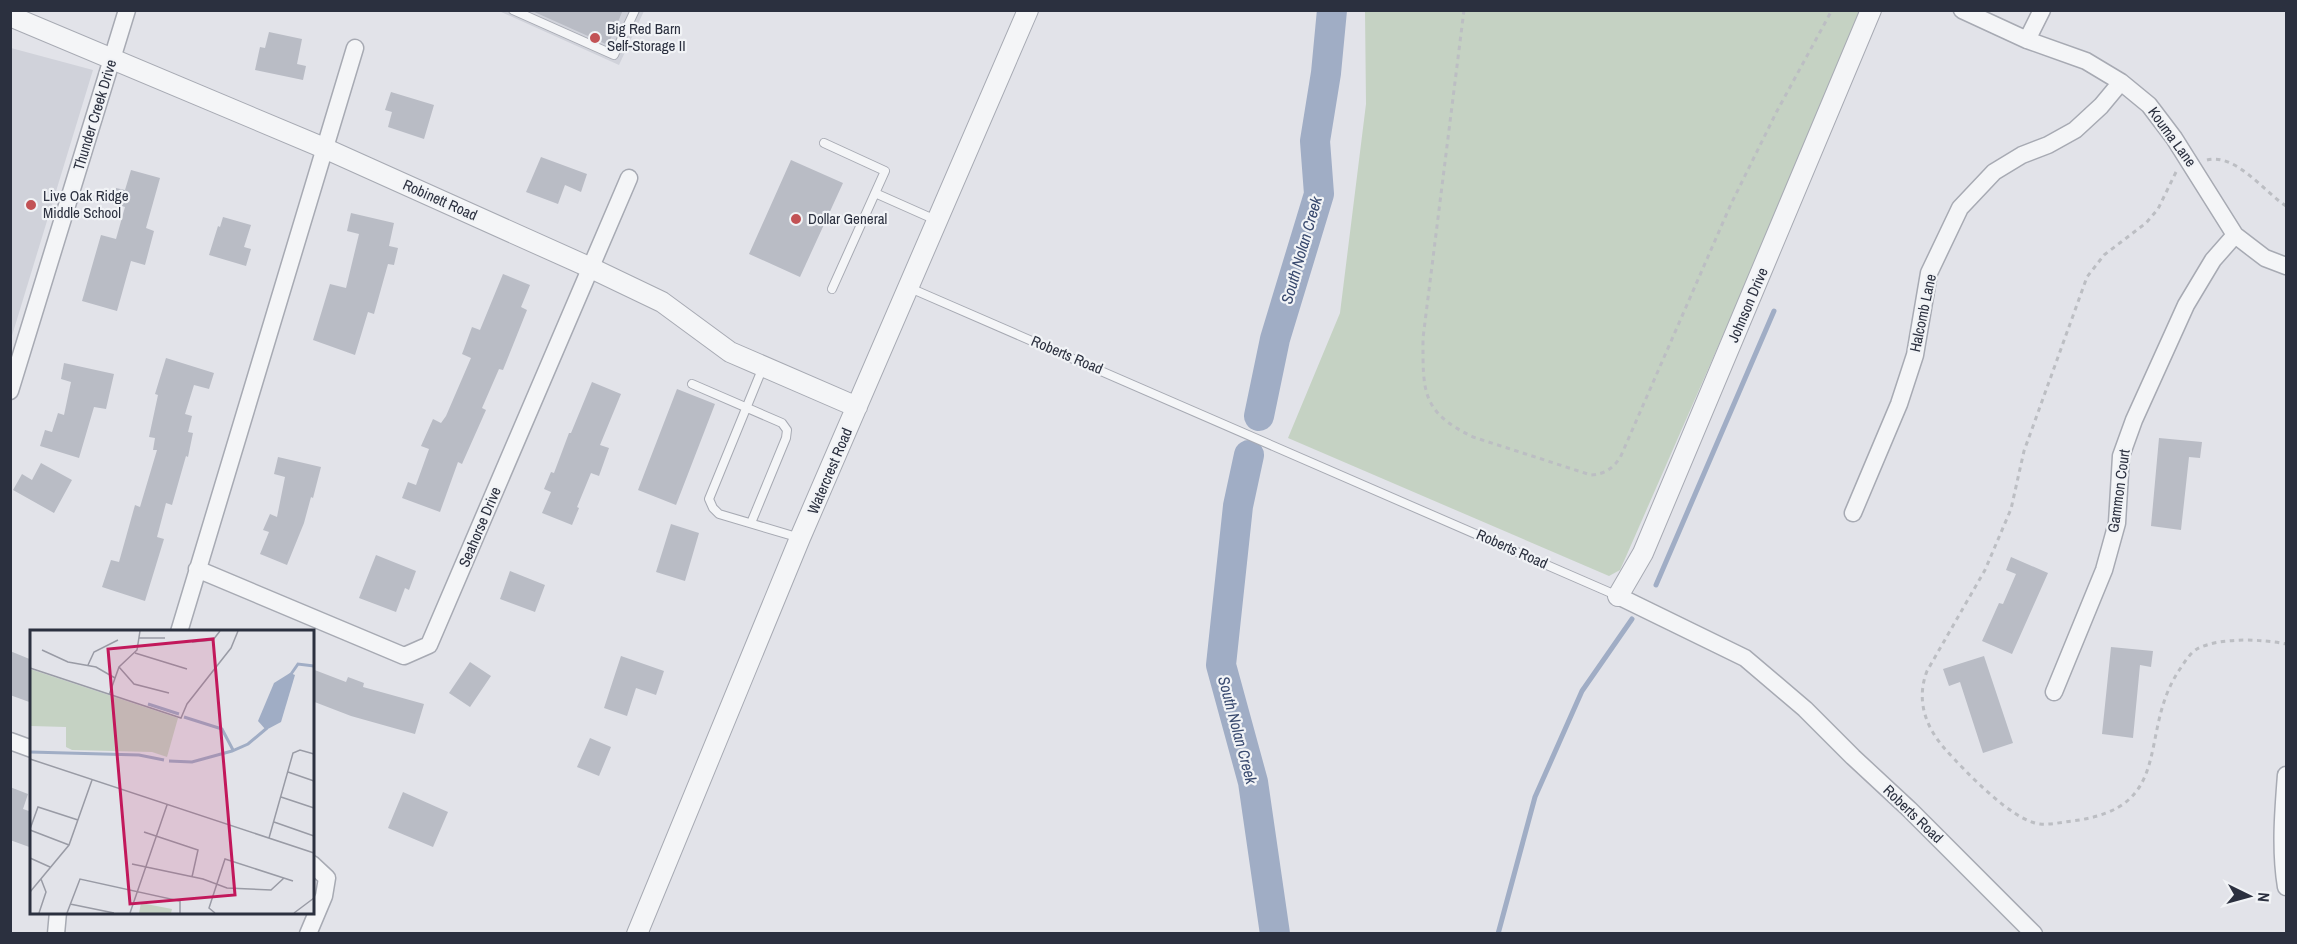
<svg xmlns="http://www.w3.org/2000/svg" width="2297" height="944" font-family="'Archivo Narrow',sans-serif">
<rect width="100%" height="100%" fill="#e2e3e9"/>
<path fill="#d0d2da" d="M499 11H644L619 65Z
M11 48 93 70 11 339 10 48Z"/>
<path fill="#c5d2c3" d="M1365 11H1865L1628 552 1620 570 1609 576 1288 438 1340 313 1366 104Z"/>
<g fill="none" stroke-linecap="round" stroke-linejoin="round">
<path stroke="#a0adc5" stroke-width="5" d="M1656 585 1774 311
M1498 934 1535 797 1582 691 1632 619"/>
<path stroke="#a0adc5" stroke-width="30" d="M1259 416 1275 339 1319 194 1315 141 1326 73 1332 10
M1249 455 1238 506 1221 665 1253 782 1275 934"/>
</g>
<path fill="#b9bcc5" d="M530 10H623L608 45Z
M269 32 302 39 297 64 306 66 303 80 255 70 260 47 265 48Z
M391 92 434 105 424 139 388 127 392 112 385 110Z
M541 157 587 174 581 192 565 185 558 204 526 192Z
M791 160 843 183 800 277 749 254Z
M131 170 160 178 146 228 154 231 145 265 131 261 117 311 82 301 101 235 116 239 125 207 112 203 116 188 125 190Z
M351 213 394 223 389 246 398 248 394 265 388 264 374 314 368 312 355 355 313 340 330 284 346 288 359 234 347 231Z
M223 217 251 225 244 247 251 249 246 266 209 255 218 226 220 227Z
M503 274 530 285 521 307 527 310 503 370 499 369 482 408 486 410 462 464 458 462 440 512 402 498 408 482 416 485 429 449 421 446 433 419 441 423 446 416 471 358 462 354 472 327 480 330Z
M166 358 214 373 209 389 194 385 185 414 192 416 188 432 193 433 188 457 186 456 172 505 166 503 157 537 164 539 145 601 102 587 111 560 119 562 135 505 140 507 157 450H153L155 438 149 437 158 395 155 394Z
M64 363 114 374 106 409 94 407 79 458 40 446 45 430 52 432 58 413 64 415 71 382 61 379Z
M592 382 621 394 600 445 609 448 599 476 591 473 577 507 579 508 572 525 542 513 551 492 544 489 551 472 554 473 569 433H571Z
M677 389 715 404 676 505 638 490Z
M2159 438 2202 442 2200 458 2189 457 2181 530 2151 526Z
M278 457 321 467 313 498 311 497 304 523 287 565 260 554 269 532 263 530 270 514 277 517 285 477 274 474Z
M41 463 72 480 54 513 13 490 22 474 32 480Z
M671 524 699 533 685 581 656 572Z
M376 555 416 571 409 590 405 588 396 612 359 598Z
M2011 557 2048 573 2012 654 1982 641 1999 603 2003 604 2016 574 2006 570Z
M510 571 545 585 535 612 500 599Z
M2111 647 2153 651 2151 667 2140 665 2133 738 2102 734Z
M10 651 32 660V703L10 695Z
M621 656 664 671 656 695 636 688 627 716 604 708Z
M1984 656 2013 743 1983 753 1960 682 1949 686 1943 669Z
M470 662 491 676 470 707 449 693Z
M312 669 346 682 348 677 364 683 363 687 424 704 415 734 351 716 312 701Z
M590 738 611 747 599 776 577 767Z
M10 787 28 794 23 809 32 812V848L10 840Z
M403 792 448 812 433 847 388 828Z"/>
<g fill="none" stroke-linecap="round" stroke-linejoin="round">
<defs>
<path id="service" d="M513 10 614 55 635 10
M824 143 885 171 832 289
M875 193 938 221
M910 288 1618 596
M763 367 709 499 713 508 719 514 800 538
M692 384 782 423 787 430 786 438 751 523"/>
<path id="minor" d="M1962 10 2027 40 2086 61 2121 82 2149 105 2174 138 2235 235 2265 258 2286 266
M2027 40 2042 10
M10 391 127 10
M1853 513 1899 404 1915 355 1929 273 1960 208 1994 172 2022 155 2048 145 2075 130 2101 106 2121 82
M197 569 404 656 429 645 629 178
M1618 596 1745 658 1805 709 1853 757 1909 809 2034 934
M179 632 355 48
M2054 692 2104 570 2117 523 2121 456 2134 420 2186 305 2213 260 2235 235
M10 741 32 749
M2286 775C2283 813 2280 850 2286 887
M56 934 58 912
M308 934 324 896 327 878 312 864"/>
<path id="tertiary" d="M10 16 324 148 591 268 662 302 730 352 857 407
M1618 596 1643 553 1871 10
M637 934 800 538 1028 10"/>
</defs>
<use href="#service" stroke="#a7aab3" stroke-width="10"/>
<use href="#minor" stroke="#a7aab3" stroke-width="19"/>
<use href="#tertiary" stroke="#a7aab3" stroke-width="22"/>
<path stroke="#bcbec3" stroke-width="3" stroke-dasharray="4.5 4.5" stroke-linecap="butt" d="M1464 10 1423 338C1423 391 1421 412 1473 437L1591 475C1605 474 1612 469 1620 458L1731 204 1777 111 1832 10
M2207 160C2236 153 2263 191 2286 206
M2176 172 2158 209 2146 223 2104 255 2087 277 2024 451 2011 509 1985 570 1927 671C1916 700 1925 726 1945 749 1965 771 2012 821 2040 824 2051 825 2062 822 2072 821 2178 808 2136 733 2180 669 2184 663 2190 653 2197 649 2219 637 2263 639 2286 644"/>
<use href="#service" stroke="#f4f5f7" stroke-width="8"/>
<use href="#minor" stroke="#f4f5f7" stroke-width="16"/>
<use href="#tertiary" stroke="#f4f5f7" stroke-width="20"/>
</g>
<g fill="#c25255" stroke="#f1f3f6" stroke-width="2">
<circle cx="595" cy="38" r="6"/>
<circle cx="31" cy="205" r="6"/>
<circle cx="796" cy="219" r="6"/>
</g>
<g text-anchor="middle" stroke-width="4.5" stroke-linejoin="round" paint-order="stroke">
<g font-size="15" fill="#2b303f" stroke="#f1f3f6" text-anchor="start">
<text x="607" y="34">Big Red Barn<tspan x="607" dy="17">Self-Storage II</tspan></text>
<text x="43" y="201">Live Oak Ridge<tspan x="43" dy="17">Middle School</tspan></text>
<text x="808" y="224">Dollar General</text>
</g>
<g font-size="15" fill="#2b303f" stroke="#f1f3f6">
<text transform="translate(95 115) rotate(-73)" y="5">Thunder Creek Drive</text>
<text transform="translate(2172 137) rotate(54)" y="5">Kouma Lane</text>
<text transform="translate(440 200) rotate(24)" y="5">Robinett Road</text>
<text transform="translate(1748 305) rotate(-67)" y="5">Johnson Drive</text>
<text transform="translate(1923 313) rotate(-78)" y="5">Halcomb Lane</text>
<text transform="translate(1067 355) rotate(23)" y="5">Roberts Road</text>
<text transform="translate(830 471) rotate(-67)" y="5">Watercrest Road</text>
<text transform="translate(2119 491) rotate(-82)" y="5">Gammon Court</text>
<text transform="translate(480 527) rotate(-67)" y="5">Seahorse Drive</text>
<text transform="translate(1512 549) rotate(24)" y="5">Roberts Road</text>
<text transform="translate(1913 814) rotate(44)" y="5">Roberts Road</text>
</g>
<g font-size="16" font-style="italic" fill="#394a6f" stroke="#f1f3f6">
<text transform="translate(1301 250) rotate(-74)" y="6">South Nolan Creek</text>
<text transform="translate(1238 730) rotate(75)" y="6">South Nolan Creek</text>
</g>
</g>
<g transform="translate(30 630)">
<rect width="284" height="284" fill="#e2e3e9"/>
<path d="M0 39 148 88 137 127 122 122 42 120 36 117V97L1 96ZM111 273 142 279 141 283H109Z" fill="#c5d2c3"/>
<path d="M260 43 265 45 251 92 236 100 228 91 244 53Z" fill="#a0adc5"/>
<path fill="none" stroke="#a0adc5" stroke-width="3" d="M259 47 268 34 284 36M118 74 149 84M154 87 192 99 203 120M0 122 109 125 134 130M139 131 162 132 202 121 218 114 237 98"/>
<path fill="none" stroke="#999ba5" stroke-width="1.5" d="M109 8H135M162 12 183 10 190 1M12 20 38 32 66 37 85 48M105 23 157 39M58 35 64 22 88 10M89 37 104 54 139 63M0 38 151 88 157 74 201 18 208 1M79 65 89 37 107 20 110 1M0 129 284 223M258 142 284 151M251 167 284 178M244 192 284 206M0 199 8 177 48 190M0 200 39 215M114 202 168 220 162 247M239 208 263 123 270 120 284 124M0 228 20 237M102 234 173 249 197 258 241 260 254 248M0 262 39 215 62 150M40 274 84 283M9 283 16 262 11 249M37 283 50 249 150 271V283M100 283 137 175M185 283 179 278 195 229 263 251M264 283 284 268"/>
<path fill="#c2185b" fill-opacity="0.15" stroke="#c2185b" stroke-width="3" d="M183 9 205 265 100 274 78 19Z"/>
<rect width="284" height="284" fill="none" stroke="#2b303f" stroke-width="3"/>
</g>
<rect width="2297" height="944" fill="none" stroke="#2b303f" stroke-width="24"/>
<g transform="translate(2249 896) rotate(95)" stroke="#f1f3f6" stroke-width="4.5" paint-order="stroke">
<path d="M0-4.5L10 22L0 15L-10 22Z" fill="#2b303f"/>
<text y="-9" font-size="16" font-weight="bold" text-anchor="middle" fill="#2b303f">N</text>
</g>
</svg>
